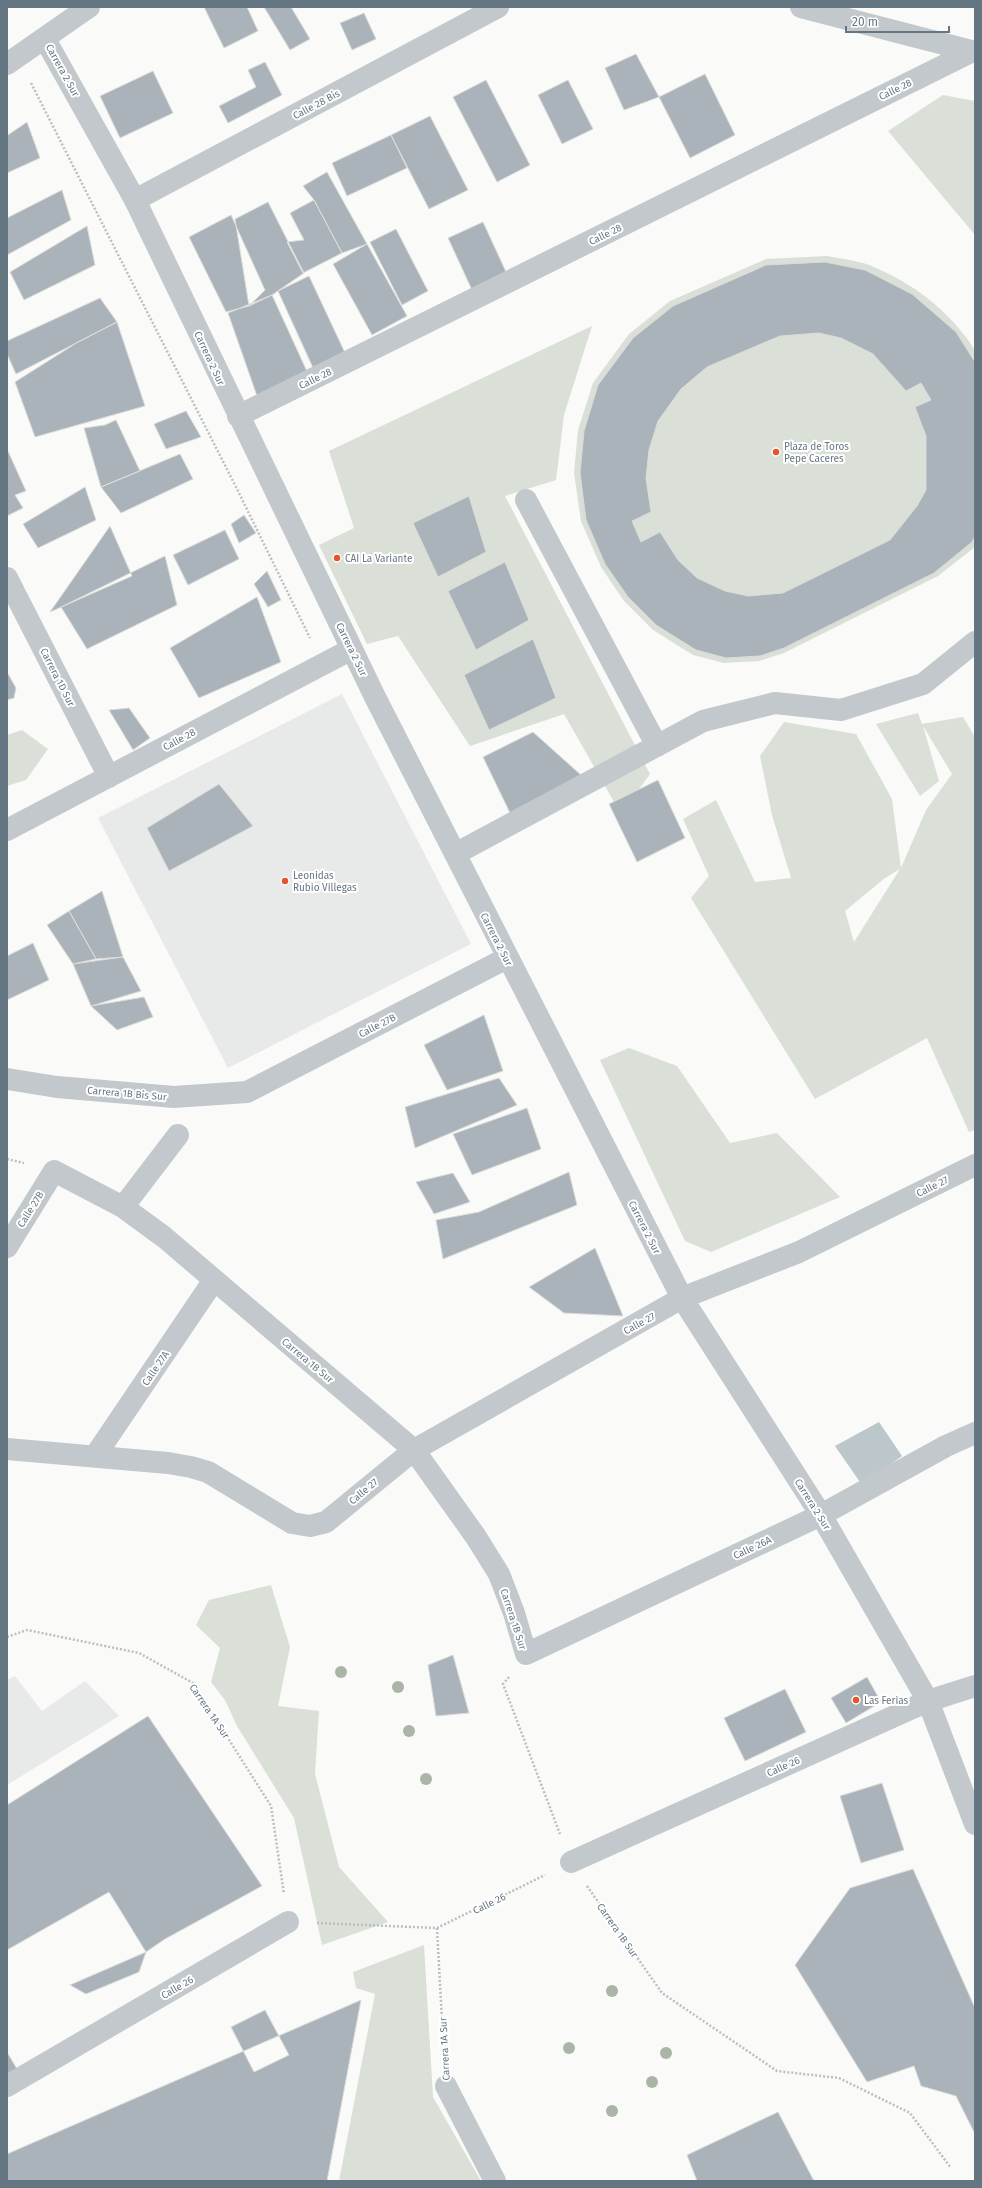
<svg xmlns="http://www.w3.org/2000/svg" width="982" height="2188" font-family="'Fira Sans',sans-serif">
<rect width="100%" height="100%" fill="#fafaf8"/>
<path fill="#e8e9e9" d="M342 694 471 944 228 1068 98 818Z
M15 1676 42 1711 85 1681 119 1716 7 1785V1680Z"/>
<path fill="#dadfd7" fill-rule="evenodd" d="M943 95 975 101V235L888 131Z
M827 256C840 259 856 260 869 265 912 282 950 311 975 350V547L938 576 784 653 759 661 724 663 693 655 653 630 624 601 601 567 581 521 574 473 578 430 593 383 629 334 670 301 766 259Z
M592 326 564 415 556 480 505 496 650 774 621 814 564 714 470 746 398 636 367 644 319 545 354 528 329 451Z
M918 713 922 724 963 717 975 737V1130L969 1132 927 1038 815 1099 691 898 709 876 683 819 716 800 755 882 791 878 772 815 760 756 784 722 856 734 892 799 901 868 926 810 952 774 923 726 939 781 920 796 876 724ZM900 869 854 942 845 911 885 878Z
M22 730 48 749 26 780 7 786V735Z
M629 1048 677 1066 730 1143 777 1133 840 1197 711 1252 685 1241 600 1060Z
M271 1585 290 1647 278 1706 319 1711 315 1774 339 1867 388 1922 322 1945 294 1818 237 1726 225 1700 211 1682 220 1648 196 1625 209 1600Z
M424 1945 433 2097 481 2181H339L375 1994 356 1988 353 1972Z"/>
<path fill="#bbc7cb" d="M879 1422 902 1456 862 1485 835 1446Z"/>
<path fill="#aab3b9" stroke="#dcdcda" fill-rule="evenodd" d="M204 7H247L258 31 224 48Z
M264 7H291L310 39 290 50Z
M364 13 376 39 352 50 340 23Z
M636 54 659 97 624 110 605 68Z
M265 62 282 95 228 123 219 106 256 87 248 70Z
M153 71 173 113 120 138 100 96Z
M705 74 735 135 690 158 659 97Z
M486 80 530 165 497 182 453 97Z
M568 80 593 129 562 144 538 95Z
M430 116 468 190 429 209 391 135Z
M27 122 40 158 7 173V133L8 135Z
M391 135 407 168 347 196 332 163Z
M327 172 367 244 342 253 314 200 303 186Z
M62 190 71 220 7 255V218Z
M314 200 342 253 303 273 287 242 304 240 290 213Z
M268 202 304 273 272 295 249 306 235 219Z
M231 215 265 290 249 306 226 312 189 237Z
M483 222 507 274 472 290 448 238Z
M87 226 95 265 24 300 10 272Z
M396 229 428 291 402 305 370 242Z
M367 244 407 316 372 335 333 264Z
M825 262 865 270 912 294 956 332 975 362V536L972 542 934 573 784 648 760 656 726 658 696 650 656 625 628 597 605 564 586 520 580 473 584 431 598 385 633 338 673 306 766 265ZM819 333 841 338 873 354 906 391 921 383 931 400 915 407 926 436V490L917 506 890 540 783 593 748 596 725 591 697 578 678 560 660 532 641 542 632 521 651 512 646 478 649 450 658 421 681 389 707 367 780 336Z
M309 276 346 355 314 370 278 291Z
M272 295 310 378 257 396 228 313Z
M100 298 117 322 16 374 7 354V341Z
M117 322 145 406 35 437 15 382 78 342Z
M186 411 201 437 166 449 154 424Z
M116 420 140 471 101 487 84 428 105 425Z
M7 449 26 491 15 495 23 508 7 516Z
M180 454 193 479 121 513 101 487Z
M85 487 96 520 38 548 23 524Z
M469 496 486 552 438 577 413 523Z
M244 515 256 533 239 543 231 524Z
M110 526 132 576 50 612Z
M225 530 239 559 188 585 173 555Z
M165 556 177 605 87 649 61 607Z
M505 562 529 620 476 650 448 591Z
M267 571 281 600 268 607 254 584Z
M257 597 281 662 199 698 170 648Z
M533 639 556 698 489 730 464 675Z
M7 672 16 688 14 698 7 700Z
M129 708 150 738 133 750 109 710Z
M533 732 581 775 511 815 483 757Z
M658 780 685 838 637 862 609 804Z
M219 784 253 826 169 871 147 828Z
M102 891 123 957 96 959 69 911Z
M69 911 96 959 73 964 47 925Z
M33 943 49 980 7 1000V956Z
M123 957 141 991 91 1006 73 964Z
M144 997 153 1017 117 1030 91 1006Z
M484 1015 503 1071 447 1090 424 1045Z
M499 1078 517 1105 415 1148 405 1107Z
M527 1108 541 1149 472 1175 453 1134Z
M569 1172 577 1205 443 1259 436 1220 479 1212Z
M453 1173 470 1202 434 1214 416 1182Z
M595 1248 623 1316 564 1313 529 1287Z
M453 1655 469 1713 436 1716 428 1665Z
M867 1677 881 1702 846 1723 831 1698Z
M785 1689 806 1732 745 1761 724 1718Z
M148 1716 262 1886 165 1939 146 1952 109 1892 7 1950V1805Z
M882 1783 904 1850 861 1863 840 1796Z
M913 1869 975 2008V2134L956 2096 921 2086 914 2066 867 2082 795 1965 850 1888Z
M146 1952 139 1972 86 1994 70 1985Z
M361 2000 327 2181H7V2154Z
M265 2010 289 2055 254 2072 231 2027Z
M7 2052 17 2069 7 2075Z
M778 2112 814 2181H697L687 2155Z"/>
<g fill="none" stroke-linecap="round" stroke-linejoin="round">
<path stroke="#bbbfc2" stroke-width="2.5" stroke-dasharray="2 2" stroke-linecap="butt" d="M31 83 237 489 310 638
M7 1159 24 1163
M7 1637 27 1630 139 1653 193 1683 271 1806 284 1894
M509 1677 503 1684 560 1834
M587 1886 662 1993 777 2071 839 2078 910 2113 951 2168
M317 1923 437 1928 545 1875
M437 1928 444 2058"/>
<path stroke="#c3c8cc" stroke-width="22" d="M801 7 975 52
M45 39 135 200 375 697 682 1298 821 1515 928 1701 975 1824
M7 64 89 7
M135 200 498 7
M238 416 973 51
M526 500 657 746
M7 578 109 777
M7 830 352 649
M455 854 703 721 775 703 841 710 923 684 975 642
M7 1079 57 1087 174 1097 247 1092 507 958
M123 1207 178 1135
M7 1247 54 1171 123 1207 164 1237 414 1450 476 1537 499 1574 514 1613 526 1654 821 1515 946 1446 975 1433
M7 1449 168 1463 191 1467 208 1472 292 1523 310 1526 326 1522 414 1450 682 1298 799 1252 975 1165
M95 1456 214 1280
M571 1862 928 1701 975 1686
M7 2086 288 1922
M446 2086 495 2181"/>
</g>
<g fill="#aab4a7">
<circle cx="341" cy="1672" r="6"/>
<circle cx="398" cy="1687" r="6"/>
<circle cx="409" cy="1731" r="6"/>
<circle cx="426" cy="1779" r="6"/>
<circle cx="612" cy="1991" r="6"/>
<circle cx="569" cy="2048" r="6"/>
<circle cx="666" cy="2053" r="6"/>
<circle cx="652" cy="2082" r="6"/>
<circle cx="612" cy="2111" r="6"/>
</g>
<g fill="#e4572e" stroke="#fff" stroke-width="1.5">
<circle cx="776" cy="452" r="4"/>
<circle cx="337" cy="558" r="4"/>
<circle cx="285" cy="881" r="4"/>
<circle cx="856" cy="1700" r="4"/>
</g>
<g text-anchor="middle" stroke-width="4" stroke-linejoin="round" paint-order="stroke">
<g font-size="10" fill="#657683" stroke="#fff">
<text transform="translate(63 70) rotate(61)" y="4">Carrera 2 Sur</text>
<text transform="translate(895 89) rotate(-26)" y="4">Calle 28</text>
<text transform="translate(316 104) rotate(-28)" y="4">Calle 28 Bis</text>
<text transform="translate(605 234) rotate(-26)" y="4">Calle 28</text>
<text transform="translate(210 358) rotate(65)" y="4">Carrera 2 Sur</text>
<text transform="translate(315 378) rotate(-26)" y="4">Calle 28</text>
<text transform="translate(352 649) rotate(64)" y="4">Carrera 2 Sur</text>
<text transform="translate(58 677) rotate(63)" y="4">Carrera 1D Sur</text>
<text transform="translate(179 739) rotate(-28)" y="4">Calle 28</text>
<text transform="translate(497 939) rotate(63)" y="4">Carrera 2 Sur</text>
<text transform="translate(377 1025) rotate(-27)" y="4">Calle 27B</text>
<text transform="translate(127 1093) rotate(5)" y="4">Carrera 1B Bis Sur</text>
<text transform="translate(932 1186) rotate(-26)" y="4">Calle 27</text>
<text transform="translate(30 1209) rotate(-58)" y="4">Calle 27B</text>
<text transform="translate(645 1227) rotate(63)" y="4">Carrera 2 Sur</text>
<text transform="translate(639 1323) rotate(-29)" y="4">Calle 27</text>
<text transform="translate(308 1360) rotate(40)" y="4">Carrera 1B Sur</text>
<text transform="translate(155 1368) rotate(-56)" y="4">Calle 27A</text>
<text transform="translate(363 1491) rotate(-40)" y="4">Calle 27</text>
<text transform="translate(813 1504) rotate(58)" y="4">Carrera 2 Sur</text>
<text transform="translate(752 1547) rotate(-25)" y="4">Calle 26A</text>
<text transform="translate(514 1619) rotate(72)" y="4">Carrera 1B Sur</text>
<text transform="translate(210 1711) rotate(56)" y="4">Carrera 1A Sur</text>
<text transform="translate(783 1766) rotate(-24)" y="4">Calle 26</text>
<text transform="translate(489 1903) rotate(-26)" y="4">Calle 26</text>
<text transform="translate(618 1930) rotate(55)" y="4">Carrera 1B Sur</text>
<text transform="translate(177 1987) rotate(-30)" y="4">Calle 26</text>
<text transform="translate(444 2049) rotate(-93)" y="4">Carrera 1A Sur</text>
</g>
<g font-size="10" fill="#657683" stroke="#fff" text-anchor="start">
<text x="784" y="450">Plaza de Toros<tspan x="784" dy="12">Pepe Caceres</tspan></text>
<text x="345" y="562">CAI La Variante</text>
<text x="293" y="879">Leonidas<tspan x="293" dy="12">Rubio Villegas</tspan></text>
<text x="864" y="1704">Las Ferias</text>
</g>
</g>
<rect width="982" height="2188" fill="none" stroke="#657683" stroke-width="16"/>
<path d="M846 26v6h103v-6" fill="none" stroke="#657683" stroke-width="2"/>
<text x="852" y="26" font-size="12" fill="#657683" stroke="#ffffff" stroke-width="3" paint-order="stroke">20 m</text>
</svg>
